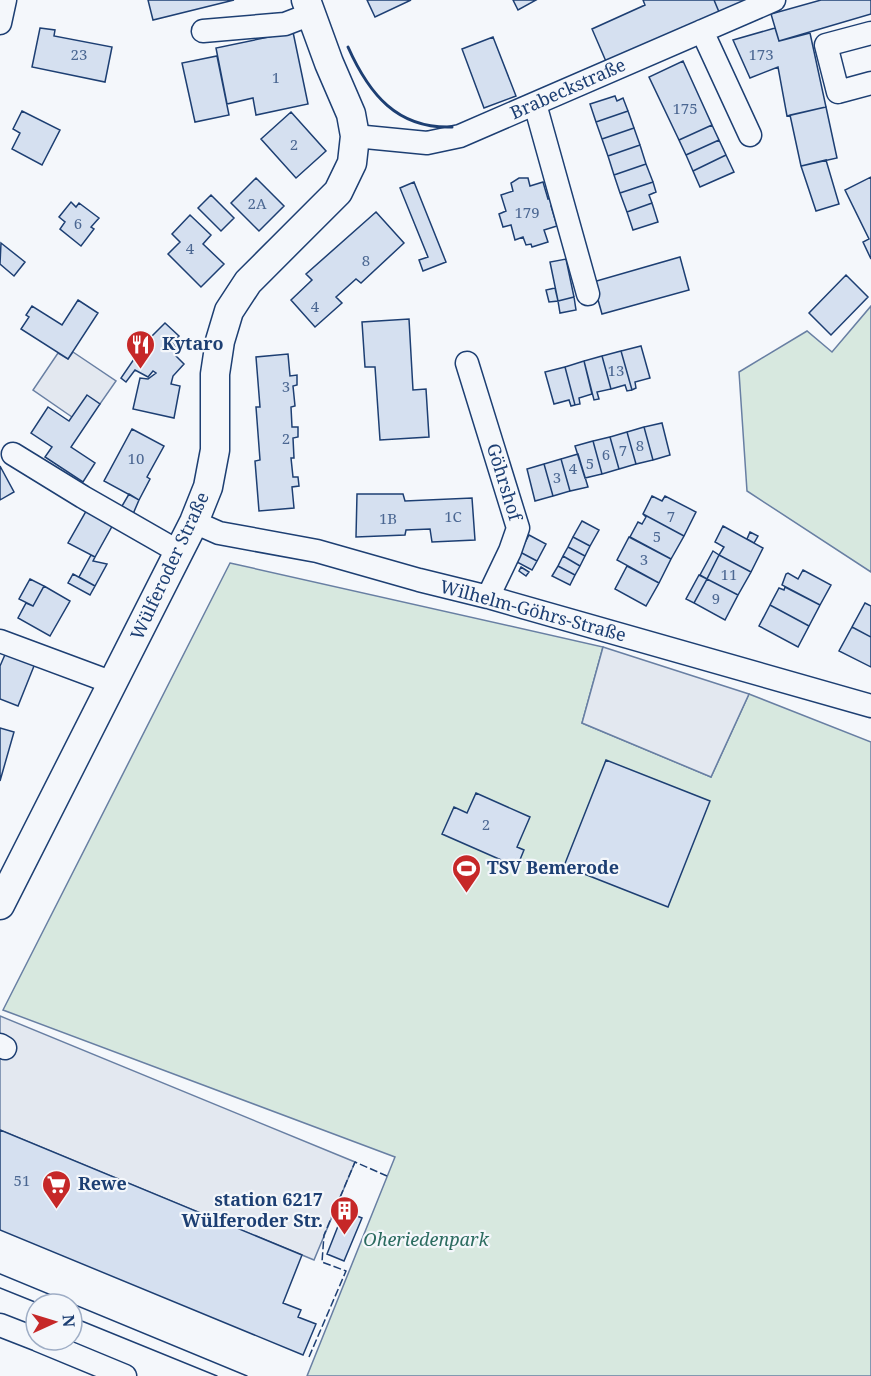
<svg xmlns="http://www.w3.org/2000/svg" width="871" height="1376" font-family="'Noto Serif',serif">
<rect width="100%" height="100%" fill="#f4f7fb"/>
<path fill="#d7e8df" stroke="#687fa3" stroke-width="1.5" d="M871 306V572L747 491 739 372 807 331 832 352Z
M230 563 603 647 582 723 711 777 749 694 871 742V1376H307L395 1157 3 1010Z"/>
<path fill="#e3e8f0" stroke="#687fa3" stroke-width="1.5" d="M73 352 116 381 100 404 72 417 33 390 58 353 68 359Z
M603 647 749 694 711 777 582 723Z
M0 1016 355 1162 314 1260 0 1130Z"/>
<path fill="#d5e0f0" stroke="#1d3f73" stroke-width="1.5" d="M148 0H234L153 20Z
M367 0H411L375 17Z
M513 0H536L518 10Z
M643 0H714L719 12 608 66 592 29 645 5Z
M714 0H749L719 12Z
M821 0H871V14L779 41 771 14Z
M40 28 55 30 54 36 112 47 105 82 32 67Z
M775 28 779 41 810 33 826 107 787 116 778 67 750 78 733 40Z
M293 32 308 104 256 115 253 98 227 104 216 48Z
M493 37 516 96 484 108 462 49Z
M217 56 229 115 195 122 182 63Z
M683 61 712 125 679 140 649 77Z
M615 96 617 101 623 98 628 111 596 122 590 104Z
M826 107 837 158 801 166 790 115Z
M22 111 60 130 42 165 12 149 20 133 13 129Z
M628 111 634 128 602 139 596 122Z
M291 112 326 151 296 178 261 139Z
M712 125 719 140 686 155 679 140Z
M634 128 640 145 608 156 602 139Z
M719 140 726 155 693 171 686 155Z
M640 145 646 164 614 175 608 156Z
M726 155 734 172 700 187 693 171Z
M826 160 839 204 816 211 801 166Z
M646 164 653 182 620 193 614 175Z
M871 177V259L863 242 869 239 845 190Z
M256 178 284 206 259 231 231 203Z
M519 178H528L530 186 543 182 548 199 551 198 553 205 551 206 557 226 544 230 548 242 532 247 531 244 526 245 523 237 515 240 511 225 503 227 499 214 506 211 501 195 513 191 511 183Z
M414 182 446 262 423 271 419 260 428 257 400 188Z
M653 182 656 192 649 195 652 203 627 212 620 193Z
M211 195 234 218 221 231 198 208Z
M71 202 76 207 79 203 99 218 91 227 94 229 81 246 60 229 65 222 59 217Z
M652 203 658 222 633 230 627 212Z
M376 212 404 243 361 283 356 279 336 297 342 303 315 327 291 300 312 280 306 274Z
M190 215 211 235 203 244 224 264 201 287 168 254 180 242 172 234Z
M1 243 25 262 14 276 0 264Z
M680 257 689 290 602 314 593 282Z
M566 259 574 297 558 301 550 262Z
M846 275 868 297 831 335 809 313Z
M555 288 558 301 549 302 546 290Z
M574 297 576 310 560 313 558 301Z
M78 300 98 313 68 359 21 329 29 317 26 315 32 306 62 325Z
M409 319 413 390 426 389 429 437 380 440 375 367H365L362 322Z
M165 323 179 336 172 343 181 351 176 356 184 364 173 376 171 384 180 386 174 418 133 409 140 378 148 379 156 373 153 371 148 377 135 370 126 382 121 378 145 343Z
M641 346 650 378 635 382 636 388 632 390 621 351Z
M621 351 632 390 627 391 625 385 611 389 602 356Z
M288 354 290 376 297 375V385L293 386 295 406 291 407 292 427H298V437L293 438 294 458H291L293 477H298L299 486 292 487 294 508 259 511 255 461 260 460 256 407H260L256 357Z
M602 356 611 389 597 392 599 399 594 400 584 361Z
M584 361 592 394 579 398 580 404 575 405 565 367Z
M565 367 575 405 571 406 569 400 554 404 545 372Z
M87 395 100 404 71 447 95 463 83 482 45 457 52 447 31 433 48 407 69 421Z
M662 423 670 455 653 460 644 427Z
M644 427 653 460 636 464 627 432Z
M132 429 164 446 147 477 150 479 139 500 104 481Z
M627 432 636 464 619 469 610 437Z
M610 437 619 469 602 474 593 441Z
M593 441 602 474 585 478 575 446Z
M578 454 588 487 570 491 561 459Z
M561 459 570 491 553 496 544 464Z
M544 464 553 496 535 501 527 469Z
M0 466 14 492 0 500Z
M129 494 139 500 133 514 122 506Z
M357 494H403L405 501 472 498 475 540 432 542 430 529 406 530 405 535 356 537Z
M652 496 662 501 665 496 696 512 684 536 643 514Z
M89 506 115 521 95 557 68 543Z
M643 514 684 536 671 559 630 537 638 522 642 524 646 517Z
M582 521 599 530 590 546 573 537Z
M723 526 763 548 751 572 719 555 724 547 715 542Z
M750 532 758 536 754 543 747 539Z
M529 535 546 544 537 561 520 552Z
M573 537 590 546 585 556 568 547Z
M629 537 671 559 659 583 617 560Z
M568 547 585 556 580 566 563 556Z
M713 551 719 555 707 579 700 575Z
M520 552 537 561 532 570 515 561Z
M91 555 95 557 93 561 107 564 95 586 79 577Z
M719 555 751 572 738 595 707 579Z
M563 556 580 566 575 575 558 566Z
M558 566 575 575 570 585 552 576Z
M627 566 659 583 646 606 615 589Z
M521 567 529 572 526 576 519 571Z
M803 570 831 585 820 605 782 585 786 574 788 573 798 579Z
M73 574 95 586 90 595 68 583Z
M699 575 707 579 694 603 686 599Z
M30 579 44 586 33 606 19 599Z
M707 579 738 595 725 620 694 603Z
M44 586 70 601 50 636 18 618 26 603 33 606Z
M785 587 820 605 809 626 770 605 779 588 784 590Z
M865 603 871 606V637L852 627Z
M770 605 809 626 798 647 759 626Z
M852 627 871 637V667L839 651Z
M7 650 36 661 18 706 0 699V666Z
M0 728 14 732 0 781Z
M606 760 710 801 668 907 564 866Z
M476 793 530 817 517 847 524 850 517 867 442 834 454 807 467 813Z
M0 1130 302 1255 283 1303 301 1310 298 1317 316 1324 303 1355 0 1230Z
M344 1211 362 1218 344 1261 327 1254Z"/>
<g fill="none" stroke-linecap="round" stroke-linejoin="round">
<defs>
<path id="minor" d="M0 23 5 0
M203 31 285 24 311 14
M702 31 750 135
M871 33 826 45 838 92 871 83
M535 104 588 294
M355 136 427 143 460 136 774 0
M467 363 518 528 510 551 488 597
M13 454 83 497 179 552
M194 522 219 533 317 551 419 580 488 597 871 706
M0 641 113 683
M0 1045 5 1048
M0 1325 36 1339
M38 1340 125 1376"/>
<path id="major" d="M0 905 194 522 208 487 215 450V374L220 341 229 311 248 282 338 192 352 163 355 136 351 114 329 63 306 0"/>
</defs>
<use href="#minor" stroke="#1d3f73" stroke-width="25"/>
<use href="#major" stroke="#1d3f73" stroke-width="31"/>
<use href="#minor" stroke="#f4f7fb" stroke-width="22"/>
<use href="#major" stroke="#f4f7fb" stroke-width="28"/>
<path stroke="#1d3f73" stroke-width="1.5" d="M0 1274 247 1376
M0 1288 40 1304
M72 1317 217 1376"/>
<path stroke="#1d3f73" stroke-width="1.5" stroke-dasharray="8 3" stroke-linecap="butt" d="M309 1357 346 1271 322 1262 324 1235 355 1162 387 1176"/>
<path stroke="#1d3f73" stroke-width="3" d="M348 47C369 94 397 129 452 127"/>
</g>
<defs>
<symbol id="restaurant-pin" viewBox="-11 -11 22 30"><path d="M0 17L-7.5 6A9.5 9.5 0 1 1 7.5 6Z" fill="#c62828" stroke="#f4f7fb"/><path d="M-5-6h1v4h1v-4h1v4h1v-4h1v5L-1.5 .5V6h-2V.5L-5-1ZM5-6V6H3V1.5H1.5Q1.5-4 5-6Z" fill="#fff"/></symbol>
<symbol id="stadium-pin" viewBox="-11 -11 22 30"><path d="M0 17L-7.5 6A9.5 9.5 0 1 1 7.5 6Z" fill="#c62828" stroke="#f4f7fb"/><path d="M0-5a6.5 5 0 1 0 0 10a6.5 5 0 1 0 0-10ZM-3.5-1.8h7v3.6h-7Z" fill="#fff"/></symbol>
<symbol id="supermarket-pin" viewBox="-11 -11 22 30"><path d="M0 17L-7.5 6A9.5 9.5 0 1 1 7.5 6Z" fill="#c62828" stroke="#f4f7fb"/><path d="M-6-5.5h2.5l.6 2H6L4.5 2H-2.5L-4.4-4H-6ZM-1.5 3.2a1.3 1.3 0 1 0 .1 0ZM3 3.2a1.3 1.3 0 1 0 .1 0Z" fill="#fff"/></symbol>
<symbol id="building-pin" viewBox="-11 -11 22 30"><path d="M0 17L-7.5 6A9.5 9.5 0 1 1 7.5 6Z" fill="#c62828" stroke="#f4f7fb"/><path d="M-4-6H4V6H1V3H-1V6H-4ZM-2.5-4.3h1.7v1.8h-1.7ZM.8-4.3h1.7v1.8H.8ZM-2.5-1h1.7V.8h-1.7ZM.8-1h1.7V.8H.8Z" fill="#fff"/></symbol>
</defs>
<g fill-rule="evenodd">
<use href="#restaurant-pin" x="124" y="328" width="33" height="45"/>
<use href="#stadium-pin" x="450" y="852" width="33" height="45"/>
<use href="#supermarket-pin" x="40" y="1168" width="33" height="45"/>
<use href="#building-pin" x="328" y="1194" width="33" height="45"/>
</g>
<g text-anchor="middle" stroke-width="4.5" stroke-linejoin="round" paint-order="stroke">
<g font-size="15" fill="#4b6792">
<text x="79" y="60">23</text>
<text x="761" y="60">173</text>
<text x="276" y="83">1</text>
<text x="685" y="114">175</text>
<text x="294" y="150">2</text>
<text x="257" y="209">2A</text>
<text x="527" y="218">179</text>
<text x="78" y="229">6</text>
<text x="190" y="254">4</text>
<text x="366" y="266">8</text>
<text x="315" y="312">4</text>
<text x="616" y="376">13</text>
<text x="286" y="392">3</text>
<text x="286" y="444">2</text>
<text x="640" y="451">8</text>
<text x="623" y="456">7</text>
<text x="606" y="460">6</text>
<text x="136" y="464">10</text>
<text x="590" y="469">5</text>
<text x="573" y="474">4</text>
<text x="557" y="483">3</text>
<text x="453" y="522">1C</text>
<text x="671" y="522">7</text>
<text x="388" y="524">1B</text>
<text x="657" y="542">5</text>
<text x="644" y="565">3</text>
<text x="729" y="580">11</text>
<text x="716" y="604">9</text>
<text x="486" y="830">2</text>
<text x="22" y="1186">51</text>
</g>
<g font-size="18" fill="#1d3f73" stroke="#f4f7fb">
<text transform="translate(568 89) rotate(-24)" y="6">Brabeckstraße</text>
<text transform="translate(504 482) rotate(73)" y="6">Göhrshof</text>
<text transform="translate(170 566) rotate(-65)" y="6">Wülferoder Straße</text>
<text transform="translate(533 611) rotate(15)" y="6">Wilhelm-Göhrs-Straße</text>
</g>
<g font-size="18" font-weight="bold" fill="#1d3f73" stroke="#f4f7fb" text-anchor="start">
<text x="162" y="350">Kytaro</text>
<text x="487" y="874">TSV Bemerode</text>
<text x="78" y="1190">Rewe</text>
<text x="323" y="1206" text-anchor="end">station 6217<tspan x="323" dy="21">Wülferoder Str.</tspan></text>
</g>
<g font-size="18" font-style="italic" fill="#2c6c60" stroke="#f4f7fb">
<text x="426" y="1246">Oheriedenpark</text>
</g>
</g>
<g transform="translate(54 1322) rotate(86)"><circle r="28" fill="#f4f7fb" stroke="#9eadc5" stroke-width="1.5"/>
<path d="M0-4.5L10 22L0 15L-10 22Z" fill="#c62828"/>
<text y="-9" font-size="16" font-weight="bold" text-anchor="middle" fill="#1d3f73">N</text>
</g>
</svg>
